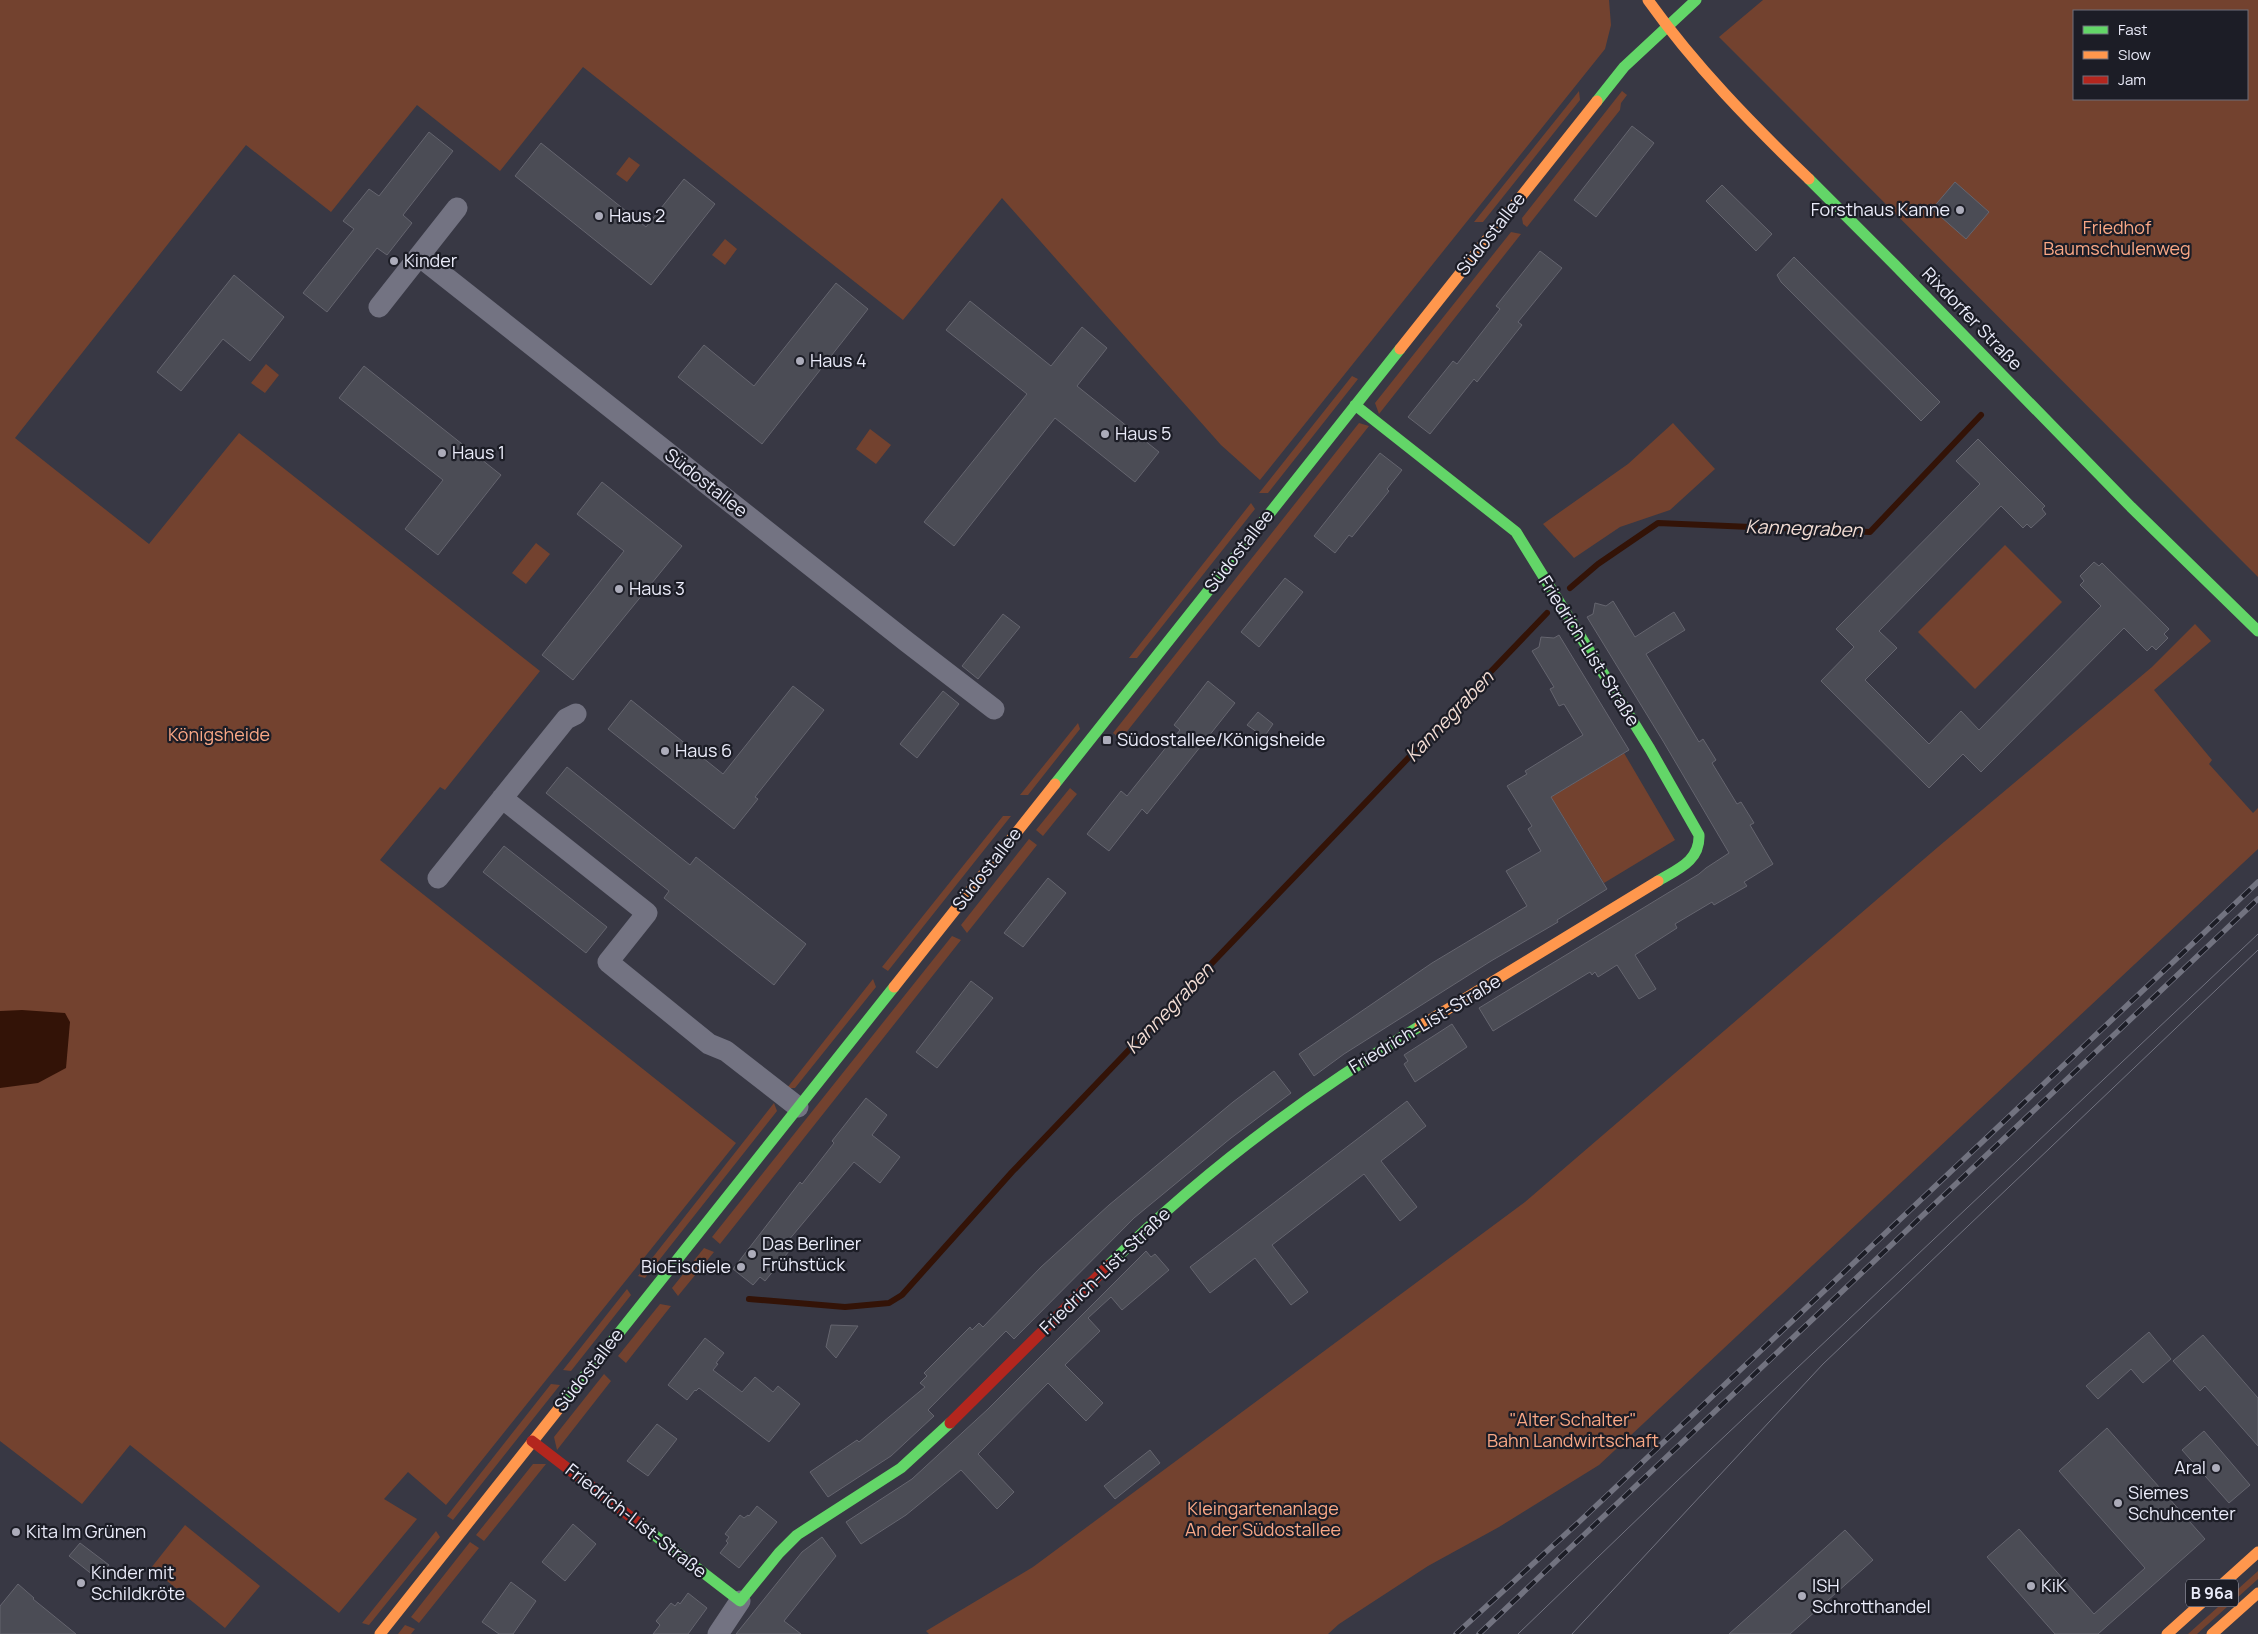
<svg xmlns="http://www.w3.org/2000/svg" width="2258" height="1634" font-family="Manrope,sans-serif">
<rect width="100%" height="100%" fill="#383844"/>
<path fill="#73422f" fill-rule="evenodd" d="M0 0H1609L1611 25 1605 49 1260 480 1221 445 1002 198 903 320 583 67 500 171 417 105 331 212 246 145 15 438 149 544 239 433 540 671 445 790 440 787 380 860 736 1143 446 1505 408 1472 384 1499 417 1519 339 1613 130 1445 82 1504 0 1441Z
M1763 0H2258V577L1719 37ZM2074 11H2247V99H2074Z
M1579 91 1580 100 1483 222H1474Z
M1622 91 1627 95 1621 103 1620 110 1527 227 1523 224 1522 218Z
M629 157 640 165 627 182 616 174Z
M1511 232 1521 234 1379 414 1375 403Z
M725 239 737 249 725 265 712 255Z
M266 364 279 375 265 393 251 383Z
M1352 376 1358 379 1268 493H1259Z
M1359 423 1369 426 1121 739 1113 733Z
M1673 423 1715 469 1670 510 1620 527 1574 558 1543 524 1628 464Z
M870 429 891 445 876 464 856 449Z
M1251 503 1255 509 1137 658H1129Z
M536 543 550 554 526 584 512 573Z
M2005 545 2062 602 1975 689 1918 632Z
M2195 624 2211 641 2154 690 2212 760 2209 764 2253 813 2258 808V849L1599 1465 1499 1527 1428 1566 1339 1624 1328 1634H929L926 1631 1033 1567 1525 1202 1938 847 2152 667Z
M1078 723 1080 729 1028 795H1020Z
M1624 753 1675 840 1604 883 1551 797Z
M1070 788 1077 794 1043 836 1036 830Z
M1003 816H1011L888 971 882 967Z
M1029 839 1037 845 967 933 961 925Z
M952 936 961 940 720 1244 712 1237Z
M873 979 876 987 795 1088H787Z
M774 1103 777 1111 645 1278 638 1276Z
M704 1248 714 1252 678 1296 672 1288Z
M627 1289 631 1295 571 1371 563 1370Z
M660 1304 671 1306 626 1363 618 1356Z
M604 1374 611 1381 557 1450 554 1437Z
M551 1384 560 1385 453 1520 447 1516Z
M533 1464H546L484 1541 476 1535Z
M185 1525 260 1586 225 1628 151 1568Z
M436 1531 440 1537 369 1625 362 1623Z
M470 1542 479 1548 419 1623 411 1617Z
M2258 1571V1579L2197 1634H2188Z
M405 1625 415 1629 411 1634H398Z"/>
<path fill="#331307" d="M22 1010 65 1013 70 1022 66 1068 38 1083 0 1088V1011Z"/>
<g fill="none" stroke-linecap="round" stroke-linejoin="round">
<path stroke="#331307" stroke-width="6" d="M1570 588 1598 564 1658 523 1870 532 1981 415
M749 1299 845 1307 889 1303 902 1295 1012 1172 1547 613"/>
</g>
<path fill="#4b4c55" stroke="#65656f" d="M1632 126 1654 143 1596 217 1574 200Z
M429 132 453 151 403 215 412 223 387 255 377 248 327 312 303 293 354 229 343 221 369 189 379 196Z
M541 143 646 227 684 179 715 204 651 285 515 176Z
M1955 182 1989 212 1966 239 1932 209Z
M1722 185 1772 234 1756 251 1706 201Z
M1540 251 1562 268 1518 322 1522 325 1477 382 1474 379 1430 434 1408 417 1453 361 1457 364 1468 350 1500 309 1496 306Z
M1794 257 1940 402 1921 421 1781 282 1777 275Z
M234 275 284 317 250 361 223 339 181 391 157 372Z
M836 283 868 309 762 444 678 377 704 345 754 386Z
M970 301 1051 366 1082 327 1107 348 1077 386 1159 452 1135 482 1055 418 954 546 924 522 1027 394 946 330Z
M364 366 501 475 438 555 405 529 443 480 339 398Z
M1978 439 2045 506 2042 509 2046 514 2031 528 2027 524 2023 528 2001 506 1879 631 1897 648 1865 680 1929 744 1961 711 1979 730 2101 606 2080 585 2084 581 2080 576 2094 562 2099 566 2102 563 2169 629 2164 634 2168 638 2156 650 2152 646 2147 651 2124 628 1981 772 1963 754 1929 788 1821 681 1854 647 1836 629 1980 484 1956 461Z
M1380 453 1402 470 1387 489 1389 491 1352 537 1349 535 1335 553 1314 536Z
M602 482 682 546 573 680 542 655 624 551 577 514Z
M1285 578 1303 592 1259 647 1241 632Z
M1613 601 1635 637 1674 612 1685 630 1646 654 1699 742 1703 739 1716 760 1712 763 1737 804 1741 802 1754 823 1750 825 1773 864 1744 882 1747 886 1714 905 1712 902 1675 924 1677 928 1635 955 1656 989 1639 999 1617 965 1598 977 1595 972 1592 975 1590 972 1493 1031 1479 1008 1699 874 1706 868 1729 853 1663 741 1587 617 1593 614 1595 603 1606 606Z
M1003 614 1020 627 978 679 962 666Z
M1559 635 1629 750 1551 797 1607 889 1557 920 1558 922 1491 961 1344 1054 1314 1076 1299 1054 1432 963 1527 906 1506 871 1541 851 1528 829 1532 826 1507 786 1527 774 1525 771 1583 735 1564 704 1559 706 1550 689 1554 687 1532 651 1539 647 1541 637 1554 638Z
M1208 681 1235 703 1147 814 1142 809 1109 851 1087 834 1121 791 1127 796 1180 730 1174 725Z
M793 686 824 710 755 797 758 799 734 829 608 729 631 700 723 774Z
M943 691 959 704 917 758 900 744Z
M1258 712 1273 724 1264 737 1247 725Z
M567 767 690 865 696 857 806 944 774 985 664 898 669 891 546 793Z
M504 846 607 927 586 953 483 872Z
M1048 878 1066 893 1023 947 1004 933Z
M971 981 993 998 937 1068 916 1052Z
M1452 1024 1467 1047 1415 1082 1404 1064 1408 1061 1404 1055Z
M1274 1071 1291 1093 1231 1138 1134 1218 1014 1339 1006 1331 928 1410 934 1416 891 1456 828 1497 810 1472 857 1440 859 1442 925 1387 920 1383 927 1376 924 1373 970 1327 972 1330 979 1323 983 1327 1041 1267 1109 1205 1233 1102Z
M866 1098 887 1115 872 1135 900 1157 880 1183 854 1162 788 1241 794 1245 785 1256 786 1262 780 1263 765 1281 760 1277 753 1285 733 1269 800 1182 802 1184 834 1143 832 1141Z
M1407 1101 1426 1126 1381 1161 1417 1207 1400 1221 1364 1174 1272 1245 1308 1292 1291 1305 1255 1258 1210 1293 1190 1267Z
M1146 1251 1151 1257 1155 1254 1169 1270 1122 1310 1111 1297 1088 1318 1100 1331 1065 1365 1103 1403 1086 1421 1048 1383 978 1454 1014 1492 997 1509 961 1470 906 1515 861 1544 846 1522 912 1479 988 1409Z
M831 1325 858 1326 836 1358 826 1347Z
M2149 1332 2171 1359 2143 1383 2131 1369 2098 1399 2086 1386Z
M2203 1335 2258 1398V1446L2205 1386 2200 1391 2173 1361Z
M705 1338 724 1353 716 1363 718 1364 713 1370 742 1392 755 1377 773 1392 778 1386 800 1404 769 1442 699 1388 696 1391 695 1390 687 1400 668 1385Z
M657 1424 677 1439 648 1476 627 1461Z
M2107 1428 2205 1539 2098 1634H2055L1987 1557 2019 1529 2094 1614 2145 1568 2059 1471Z
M2204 1431 2250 1485 2229 1503 2182 1450Z
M1150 1450 1160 1463 1115 1499 1104 1486Z
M757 1506 777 1522 739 1568 720 1553 728 1543 726 1541 729 1537 725 1534 740 1515 744 1518 748 1515 749 1516Z
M573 1524 596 1544 565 1581 542 1562Z
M1845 1530 1873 1560 1790 1634H1729Z
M822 1537 836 1556 784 1621 801 1634H736L802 1552Z
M80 1543 109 1565 98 1579 69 1556Z
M511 1582 536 1601 513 1634H499L482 1622Z
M18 1584 34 1598 33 1599 76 1634H0V1606Z
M688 1593 707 1608 688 1634H653L660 1625 656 1621 671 1603 675 1606 678 1602 680 1604Z"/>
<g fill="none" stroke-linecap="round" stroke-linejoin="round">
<path stroke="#737382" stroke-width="21" d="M419 256 907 642 994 709
M379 307 457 208
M502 798 647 913 608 962 709 1044 726 1051 798 1107
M438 878 566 719 576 714
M718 1634 740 1601"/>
<path stroke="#63d668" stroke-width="11" d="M1597 101 1624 67 1696 0
M1809 179 1895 265 2131 507 2258 631
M1355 405 1516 532 1650 749 1699 835C1700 861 1678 869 1658 881
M1055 784 1400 349
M1109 1265C1201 1173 1309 1093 1420 1026
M564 1402 894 987
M640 1524 740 1601 779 1553 797 1535 901 1468 950 1423"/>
<path stroke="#ff974d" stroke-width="11" d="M1648 0C1695 66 1751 123 1809 179
M1400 349 1597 101
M894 987 1055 784
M1420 1026 1658 881
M380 1634 564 1402
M2167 1634 2258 1552
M2212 1634 2258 1593"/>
<path stroke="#b3261e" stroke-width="11" d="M950 1423 1109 1265
M532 1441 640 1524"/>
<path stroke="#727380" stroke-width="1" d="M1518 1634 1676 1482 2258 934
M1572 1634 1823 1364 2258 950"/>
<defs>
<path id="rail" d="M1456 1634 1580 1521 2258 882
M1479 1634 2258 899"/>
</defs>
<use href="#rail" stroke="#727380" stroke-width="5.5"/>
<use href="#rail" stroke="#1c1d26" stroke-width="4" stroke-dasharray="11" stroke-linecap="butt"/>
</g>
<g fill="#acacba" stroke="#1c1d26" stroke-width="2">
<circle cx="1960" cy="210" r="5"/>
<circle cx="599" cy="216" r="5"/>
<circle cx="394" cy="261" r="5"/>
<circle cx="800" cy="361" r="5"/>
<circle cx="1105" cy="434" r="5"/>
<circle cx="442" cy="453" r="5"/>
<circle cx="619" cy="589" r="5"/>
<rect x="1102" y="735" width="10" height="10" rx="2.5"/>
<circle cx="665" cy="751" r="5"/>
<circle cx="752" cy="1254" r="5"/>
<circle cx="741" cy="1267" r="5"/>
<circle cx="2216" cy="1468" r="5"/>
<circle cx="2118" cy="1503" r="5"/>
<circle cx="16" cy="1532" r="5"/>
<circle cx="81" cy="1583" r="5"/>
<circle cx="2031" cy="1586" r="5"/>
<circle cx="1802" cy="1596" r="5"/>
</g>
<g text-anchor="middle" stroke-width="4.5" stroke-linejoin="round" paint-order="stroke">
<rect fill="#1c1d26" stroke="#acadba" stroke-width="1" x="2186" y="1579.5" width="52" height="27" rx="4"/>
<g font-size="16" font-weight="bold" fill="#eaebf9">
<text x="2212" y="1599">B 96a</text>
</g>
<g font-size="18" fill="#eaebf9" stroke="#1c1d26" text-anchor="start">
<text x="1950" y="216" text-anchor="end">Forsthaus Kanne</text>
<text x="609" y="222">Haus 2</text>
<text x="404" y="267">Kinder</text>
<text x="810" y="367">Haus 4</text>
<text x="1115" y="440">Haus 5</text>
<text x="452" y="459">Haus 1</text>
<text x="629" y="595">Haus 3</text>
<text x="1117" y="746">Südostallee/Königsheide</text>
<text x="675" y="757">Haus 6</text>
<text x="762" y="1250">Das Berliner<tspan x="762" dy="21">Frühstück</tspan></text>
<text x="731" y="1273" text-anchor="end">BioEisdiele</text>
<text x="2206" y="1474" text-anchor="end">Aral</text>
<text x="2128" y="1499">Siemes<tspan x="2128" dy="21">Schuhcenter</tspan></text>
<text x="26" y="1538">Kita Im Grünen</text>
<text x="91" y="1579">Kinder mit<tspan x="91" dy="21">Schildkröte</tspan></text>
<text x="1812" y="1592">ISH<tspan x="1812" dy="21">Schrotthandel</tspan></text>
<text x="2041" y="1592">KiK</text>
</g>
<g font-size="18" fill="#faa886" stroke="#1c1d26">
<text x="2117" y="234">Friedhof<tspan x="2117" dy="21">Baumschulenweg</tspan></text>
<text x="219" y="741">Königsheide</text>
<text x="1573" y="1426">"Alter Schalter"<tspan x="1573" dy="21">Bahn Landwirtschaft</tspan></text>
<text x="1263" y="1515">Kleingartenanlage<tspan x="1263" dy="21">An der Südostallee</tspan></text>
</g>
<g font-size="18" fill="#eaebf9" stroke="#1c1d26">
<text transform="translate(1491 234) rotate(-52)" y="6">Südostallee</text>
<text transform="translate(1972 319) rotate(46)" y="6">Rixdorfer Straße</text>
<text transform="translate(706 483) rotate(38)" y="6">Südostallee</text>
<text transform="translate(1239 551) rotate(-52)" y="6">Südostallee</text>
<text transform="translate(1589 651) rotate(58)" y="6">Friedrich-List-Straße</text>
<text transform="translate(987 869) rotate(-52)" y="6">Südostallee</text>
<text transform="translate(1425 1024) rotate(-31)" y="6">Friedrich-List-Straße</text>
<text transform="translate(1105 1271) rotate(-44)" y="6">Friedrich-List-Straße</text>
<text transform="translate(589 1370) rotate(-52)" y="6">Südostallee</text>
<text transform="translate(636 1521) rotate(38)" y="6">Friedrich-List-Straße</text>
</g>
<g font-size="19" font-style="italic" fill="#f3ddd4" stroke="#1c1d26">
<text transform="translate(1804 528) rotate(2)" y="7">Kannegraben</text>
<text transform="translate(1449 716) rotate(-46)" y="7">Kannegraben</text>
<text transform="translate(1169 1008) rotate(-46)" y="7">Kannegraben</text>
</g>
</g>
<rect x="2073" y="10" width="175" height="90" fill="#1c1d26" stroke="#6e6f7a"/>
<rect x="2083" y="26" width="25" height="8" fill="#63d668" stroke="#6e6f7a"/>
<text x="2118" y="35" font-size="15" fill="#eaebf9">Fast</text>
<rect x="2083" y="51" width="25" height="8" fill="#ff974d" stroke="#6e6f7a"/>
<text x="2118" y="60" font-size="15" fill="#eaebf9">Slow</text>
<rect x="2083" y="76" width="25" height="8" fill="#b3261e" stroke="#6e6f7a"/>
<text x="2118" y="85" font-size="15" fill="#eaebf9">Jam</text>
</svg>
